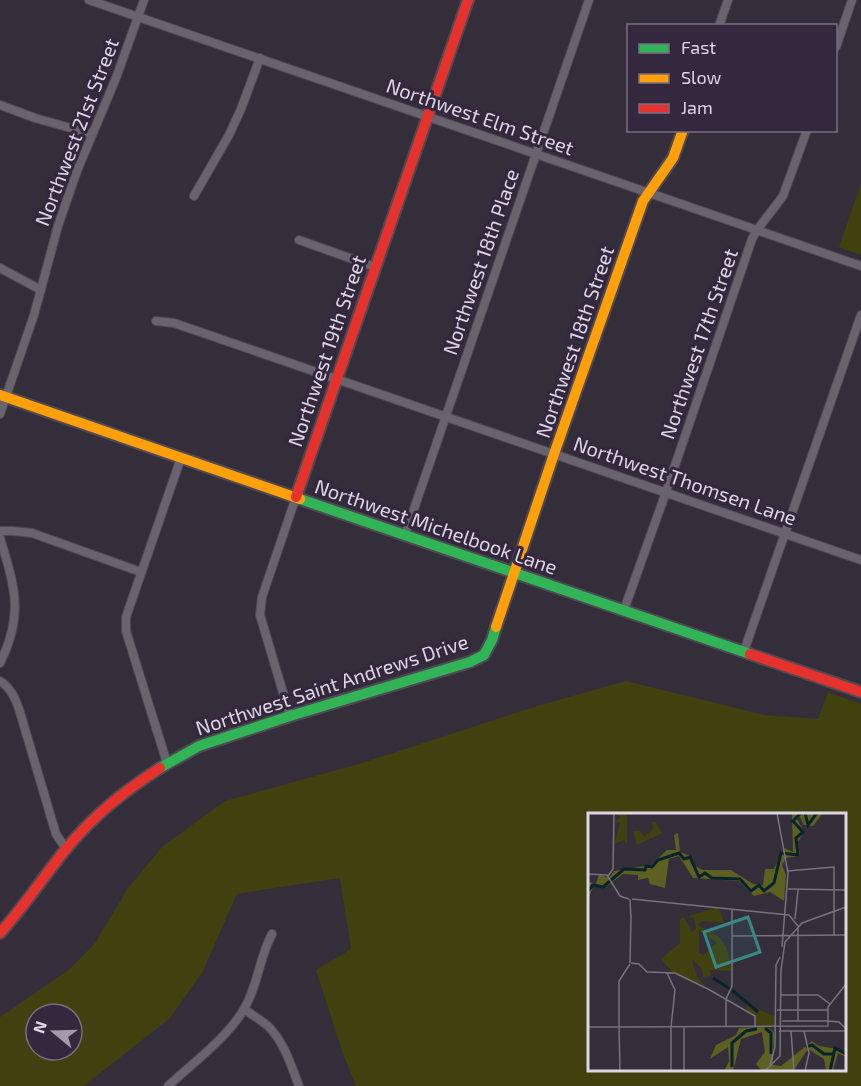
<svg xmlns="http://www.w3.org/2000/svg" width="861" height="1086" font-family="'Exo 2',sans-serif">
<rect width="100%" height="100%" fill="#342d3a"/>
<path fill="#40410e" fill-rule="evenodd" d="M861 183V255L839 247Z
M626 681 764 715 818 719 828 692 861 704V1086H356L343 1054 316 970 351 949 340 878 237 894 202 973 169 1019 84 1086H0V1017L70 969 95 943 128 888 162 847 225 801 362 763 537 706ZM590 814H844V1070H590ZM36 1014H72V1050H36Z"/>
<g fill="none" stroke-linecap="round" stroke-linejoin="round">
<defs>
<path id="street" d="M89 0 861 266
M719 26 728 0
M836 47 852 0
M0 105 35 118 92 134
M194 196 229 135 241 109 260 58
M299 240 375 267
M0 268 41 290
M156 321 174 323 861 560
M0 414 34 315 58 226 77 171 116 78 144 0
M0 531H13L32 533 141 572
M405 535 589 0
M0 538C15 587 24 615 0 663
M624 610 666 492 752 239 757 230 783 196 807 130
M744 651 861 315
M0 681C11 688 15 698 19 709L56 834 66 849
M290 716 260 615 262 597 296 497
M167 763 126 631V617L181 458
M244 1009C252 1015 261 1020 268 1026 284 1042 291 1065 299 1086
M168 1086C192 1064 228 1037 244 1009 258 986 259 958 272 934"/>
<path id="fast" d="M300 499 750 654
M160 768 199 746 290 716 470 662 484 655 492 640 496 627"/>
<path id="slow" d="M0 395 300 499
M496 627 554 454 643 201 673 158 683 130"/>
<path id="jam" d="M296 497 468 0
M750 654 861 692
M0 933C24 907 43 877 66 849 94 815 123 792 160 768"/>
</defs>
<use href="#street" stroke="#4e4954" stroke-width="10"/>
<use href="#fast" stroke="#4e4954" stroke-width="14"/>
<use href="#slow" stroke="#4e4954" stroke-width="14"/>
<use href="#jam" stroke="#4e4954" stroke-width="14"/>
<use href="#street" stroke="#69636e" stroke-width="8"/>
<use href="#fast" stroke="#30b455" stroke-width="10"/>
<use href="#slow" stroke="#ff9f0a" stroke-width="10"/>
<use href="#jam" stroke="#e5322d" stroke-width="10"/>
</g>
<g text-anchor="middle" stroke-width="6" stroke-linejoin="round" paint-order="stroke">
<g font-size="20" fill="#ddd6e5" stroke="#34283f">
<text transform="translate(480 117) rotate(19)" y="7">Northwest Elm Street</text>
<text transform="translate(77 132) rotate(-69)" y="7">Northwest 21st Street</text>
<text transform="translate(481 262) rotate(-71)" y="7">Northwest 18th Place</text>
<text transform="translate(575 342) rotate(-71)" y="7">Northwest 18th Street</text>
<text transform="translate(699 344) rotate(-71)" y="7">Northwest 17th Street</text>
<text transform="translate(327 351) rotate(-71)" y="7">Northwest 19th Street</text>
<text transform="translate(685 481) rotate(19)" y="7">Northwest Thomsen Lane</text>
<text transform="translate(436 527) rotate(19)" y="7">Northwest Michelbook Lane</text>
<text transform="translate(332 685) rotate(-18)" y="7">Northwest Saint Andrews Drive</text>
</g>
</g>
<g transform="translate(588 813)">
<rect width="258" height="258" fill="#342d3a"/>
<path d="M26 0H39V32L36 27 26 31 32 10 26 8 33 4ZM63 9H68L74 20 49 32 45 18H52L56 24 66 15ZM126 95H131L136 110 115 108 110 112 131 124 139 135 144 158 122 157 123 163 115 164 114 156 104 146 109 164 117 173 84 159 73 146 92 130V106L96 104 104 119 108 115 106 105 97 104ZM111 117 129 130 115 142 111 140ZM159 192 187 203V213L168 212V203L157 196Z" fill="#40410e" fill-rule="evenodd"/>
<path d="M204 0H235L225 13 216 12 212 4 209 6 216 19 210 29 212 43 198 45 194 52 198 62 196 88 182 79 166 83 151 68 105 65 91 43 81 46 77 75 62 71 60 65 50 67V62L35 61 19 73 5 74 0 87V68L8 71 11 61 21 65 26 58 63 52 79 37H88L86 22 90 20 92 39 102 43 107 53 115 57H143L165 71 175 72 177 56H186L196 35 205 39ZM179 214 186 219 185 252 193 253 224 228 231 233 250 236 258 241V244L250 240 245 258H238L236 246 220 236 205 258H174L168 251 177 239 174 219 153 226 145 258H136L141 248 140 234 122 246 128 232 148 222 151 215Z" fill="#5e6021"/>
<path fill="none" stroke="#07242a" stroke-width="3" d="M217 0 220 12 229 0M0 78 5 72 15 74 36 56 57 57 58 53 64 54 70 47 91 40 96 46 102 44 111 64 117 60 124 65 152 66 163 78 171 72 176 78 186 70 193 40 210 42 208 25 215 19 205 8 213 0M125 165 142 176M144 177 170 199M177 215 183 220V241M218 234 224 232 236 241H245M144 254V230L158 218 169 216M242 258 247 235 258 241"/>
<path fill="none" stroke="#78717e" stroke-width="1.5" d="M189 0 200 60 194 134M199 58 246 54V122M0 61 19 62 32 83 41 86M20 63 25 56 26 0M200 76 258 77M42 86 43 105M44 86 201 102 210 113M207 106 210 77M210 115V208M144 123 258 122M42 150 43 102M43 150 51 151 59 159 87 160 120 176 167 203V213M42 151 31 168V214L240 213V194L258 171M79 160 87 177 83 214M192 182H230L242 191M189 197H240M194 208H240M240 208 251 209 258 216M0 214H31L32 258M138 214V186L144 173V97M191 218H258M203 218 206 258M216 218 221 240 217 258M182 252 187 234 188 152 192 144M83 258V214M96 258V214M177 258 192 243 193 157 197 129 214 110 258 94"/>
<path fill="#388986" fill-opacity="0.15" stroke="#388986" stroke-width="3" d="M160 104 172 139 128 154 116 119Z"/>
<rect width="258" height="258" fill="none" stroke="#ddd6e5" stroke-width="3"/>
</g>
<rect x="627" y="24" width="210" height="108" fill="#34283f" stroke="#786e81" stroke-width="1.5"/>
<rect x="639" y="44" width="30" height="9" fill="#30b455" stroke="#786e81" stroke-width="1.5"/>
<text x="681" y="54" font-size="18" fill="#ddd6e5">Fast</text>
<rect x="639" y="74" width="30" height="9" fill="#ff9f0a" stroke="#786e81" stroke-width="1.5"/>
<text x="681" y="84" font-size="18" fill="#ddd6e5">Slow</text>
<rect x="639" y="104" width="30" height="9" fill="#e5322d" stroke="#786e81" stroke-width="1.5"/>
<text x="681" y="114" font-size="18" fill="#ddd6e5">Jam</text>
<g transform="translate(54 1032) rotate(289)"><circle r="28" fill="#34283f" stroke="#786e81" stroke-width="1.5"/>
<path d="M0-4.5L10 22L0 15L-10 22Z" fill="#a29ba9"/>
<text y="-9" font-size="16" font-weight="bold" text-anchor="middle" fill="#ddd6e5">N</text>
</g>
</svg>
